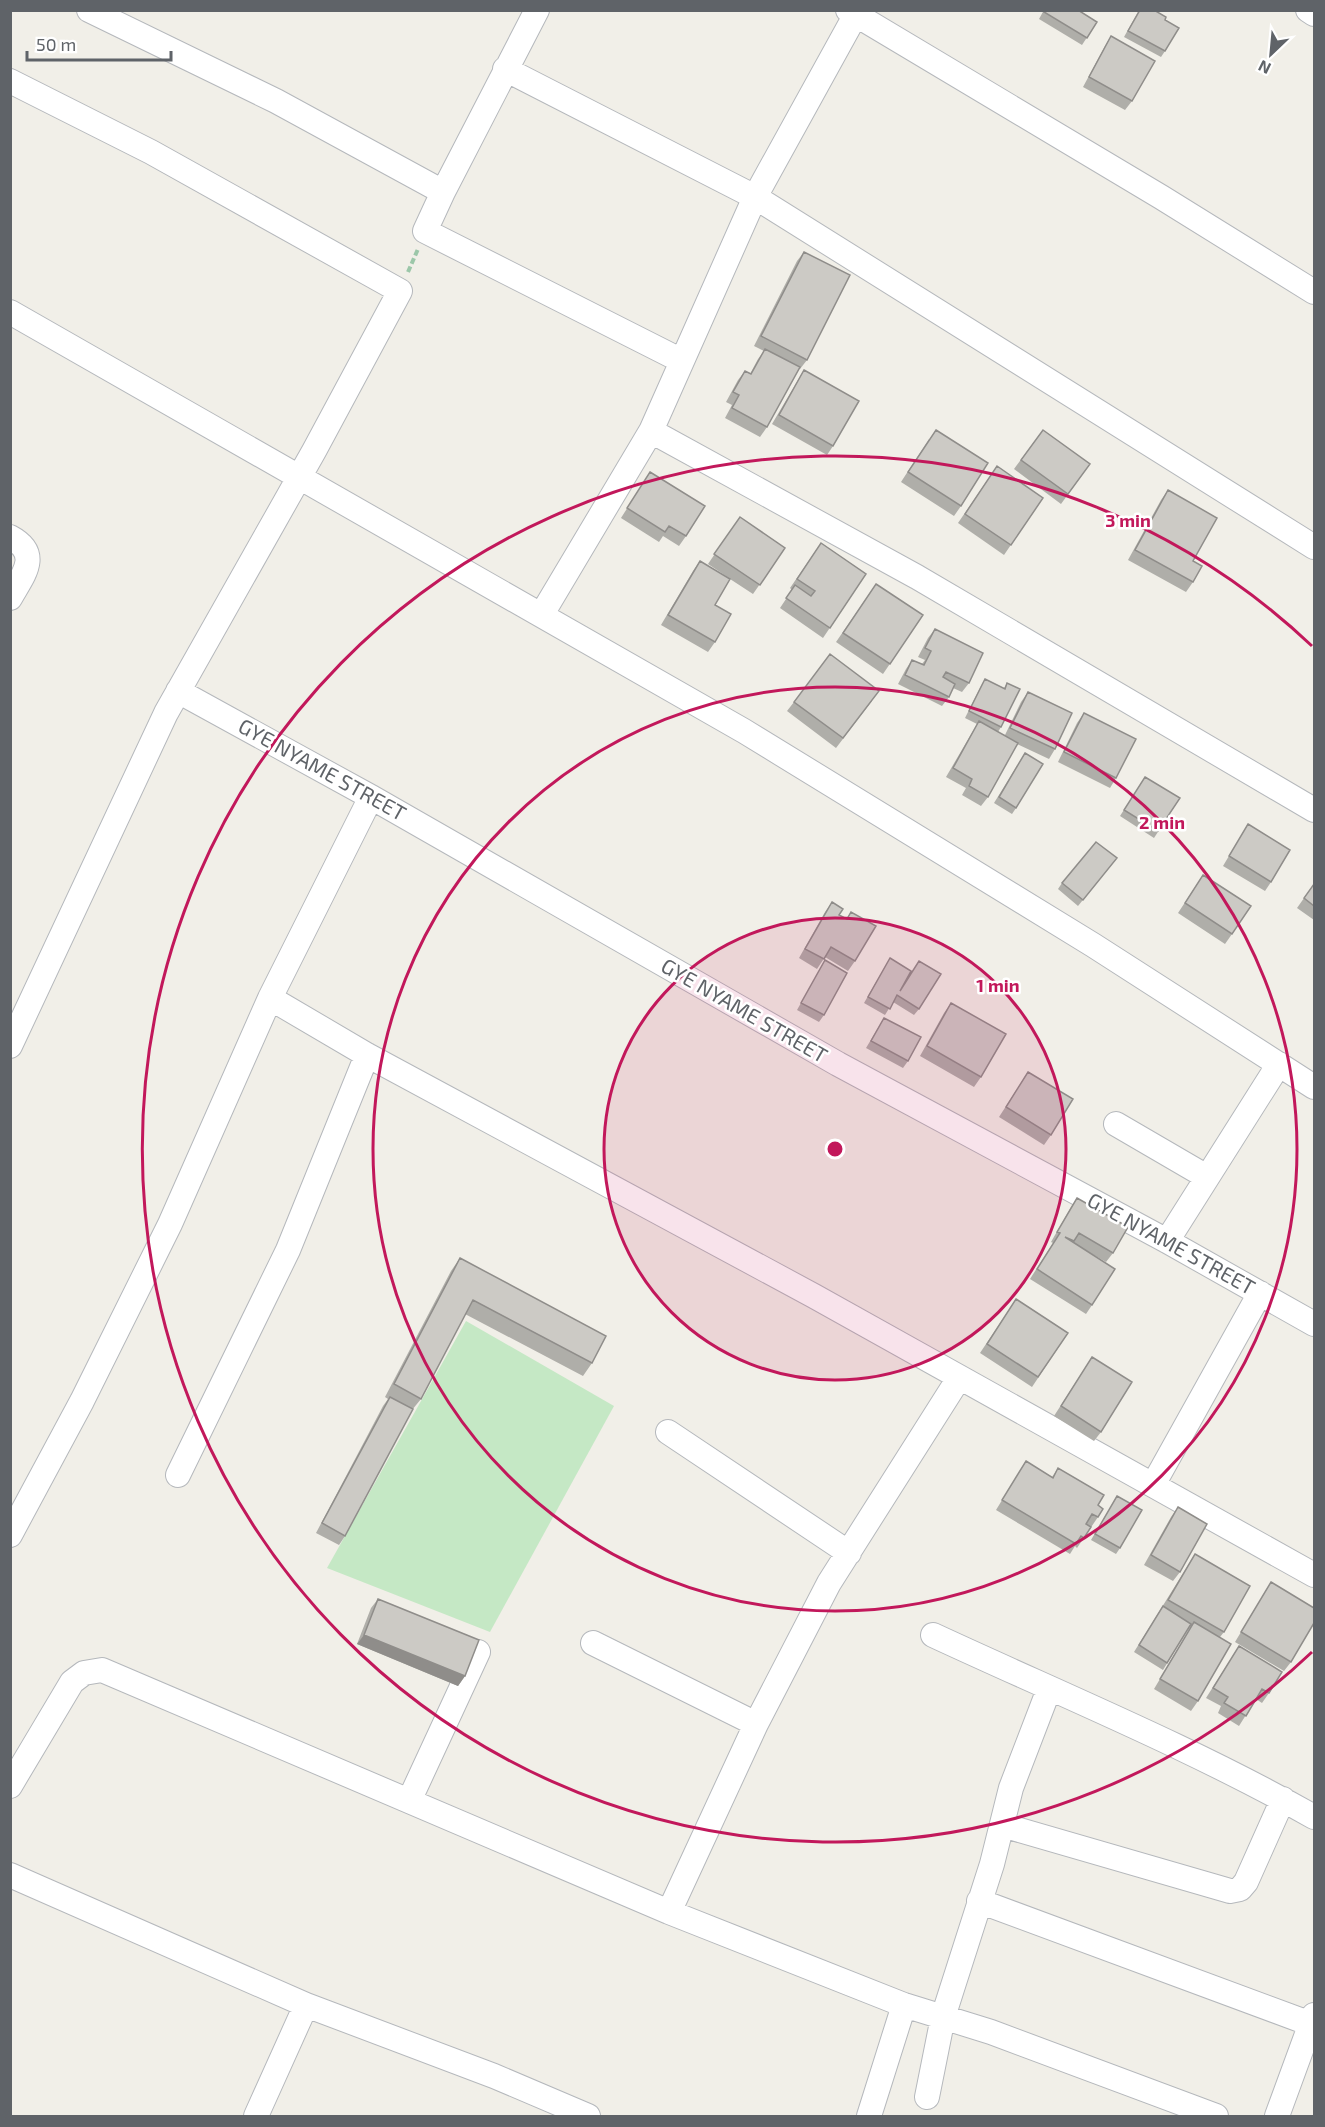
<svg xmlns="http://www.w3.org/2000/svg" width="1325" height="2127" font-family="'Exo 2',sans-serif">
<rect width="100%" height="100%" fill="#f1efe8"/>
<path fill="#c5e8c5" d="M466 1321 614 1406 490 1632 327 1568Z"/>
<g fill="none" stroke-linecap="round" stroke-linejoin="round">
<defs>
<path id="minor" d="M89 10 276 101 443 192
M537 10 443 192 425 231 682 361
M848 10 1161 197 1314 292
M1308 10 1314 14
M856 14 755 197 651 431 917 577 1314 810
M505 69 755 197 1314 547
M10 81 151 152 400 291 314 451 166 713 10 1046
M10 312 744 731 1093 945 1314 1087
M10 537C42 554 23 575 10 598
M542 614 651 431
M178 691 371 797 838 1064 1167 1241 1314 1324
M270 998 367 1055 814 1296 1314 1575
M1116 1124 1207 1177
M1167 1241 1279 1064
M668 1432 849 1553
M178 1475 288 1250 367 1055
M1153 1485 1260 1293
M10 1535 82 1401 170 1224 270 998 371 797
M933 1635C1060 1694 1192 1748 1314 1817
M593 1643 756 1724
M10 1786 72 1682 84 1673 102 1670 669 1912 904 2005 991 2032 1216 2116
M409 1801 478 1652
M1002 1825 1230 1891 1240 1889 1246 1882 1283 1799
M10 1875 306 2005 494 2076 588 2116
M979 1901 1311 2024
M669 1912 756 1724 829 1583 959 1378
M927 2097 943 2017 992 1864 1011 1788 1049 1689
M256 2116 306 2005
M869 2116 904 2005
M1277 2116 1314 2015"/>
</defs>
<use href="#minor" stroke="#b5b8bc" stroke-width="26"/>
<path stroke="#9cc7a9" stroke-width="4" stroke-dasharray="6 3" stroke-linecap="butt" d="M408 272 418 249"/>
<use href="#minor" stroke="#fff" stroke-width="24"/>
</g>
<path fill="#afaea9" d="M1044 10H1078L1097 22 1082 45 1039 19Z
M1139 10H1154L1165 51 1161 57 1124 37Z
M1111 36 1132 101 1125 110 1083 87 1105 46Z
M804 252 807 360 800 369H799L767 427 760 437 725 418 732 405 726 402 738 380 745 371 750 374 758 359 764 351 754 346 797 261Z
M804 370 833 446 827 455 772 424 798 380Z
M1043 430 1090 464 1061 504 1014 469Z
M929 439 961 506 954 516 901 482Z
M997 466 1043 498 1004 555 958 523Z
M650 472 686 536 679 546 663 536 659 542 621 518Z
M1168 490 1193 582 1186 592 1128 560 1161 500Z
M740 517 785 548 753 594 730 579 715 605V642L708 652 661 625 693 571 700 561 729 578 708 564Z
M821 543 866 574 823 638 780 608 792 590 790 588Z
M876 584 923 615 883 674 836 642Z
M935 629 969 683 962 692 953 688 949 697 942 706 898 684 906 669 912 660 922 664 925 660 918 657 928 638Z
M985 679 1004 688 1007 683 1001 727 998 732 1005 735 1021 702 1028 692 1055 749 1049 759 1017 744 988 797 981 806 962 795 966 788 946 777 977 724 965 718 981 686Z
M872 701 836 748 787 711 794 702Z
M1084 713 1116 778 1110 788 1058 762 1077 723Z
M1025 753 1016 808 1012 814 994 803Z
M1145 777 1180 798 1154 838 1120 816Z
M1248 824 1271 882 1265 891 1223 866Z
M1117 858 1078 906 1058 889 1062 883Z
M1203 875 1232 934 1225 944 1178 913Z
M1314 884V920L1297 908Z
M832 902 839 915 846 919 851 912 855 961 848 971 825 957 817 969 799 958 825 912Z
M890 958 901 988 919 1009 914 1015 893 1002 885 1015 864 1003Z
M825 960 824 1015 819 1022 797 1010Z
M951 1003 981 1077 974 1087 920 1056 944 1013Z
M884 1018 908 1061 903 1068 866 1048Z
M1028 1072 1051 1135 1044 1145 999 1117Z
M1077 1198 1113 1253 1106 1262 1080 1247 1092 1305 1086 1314 1030 1279 1053 1243 1051 1242 1071 1207Z
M460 1258 592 1363 583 1376 465 1314 421 1399 412 1410 345 1536 339 1545 316 1533 383 1406 388 1399 385 1397 451 1271Z
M1016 1299 1068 1333 1032 1387 980 1353Z
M1092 1357 1101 1432 1094 1441 1054 1416Z
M1026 1461 1052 1477 1058 1468 1098 1505V1517L1077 1548 1075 1546 1070 1554 996 1510Z
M1117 1496 1120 1548 1116 1554 1091 1540Z
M1178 1507 1180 1572 1173 1581 1144 1565 1171 1517Z
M1195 1554 1224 1632 1220 1637 1198 1701 1191 1711 1154 1689 1191 1627 1190 1626 1163 1670 1134 1652Z
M1271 1582 1291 1662 1284 1671 1235 1642Z
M378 1599 465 1676 458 1686 357 1644 371 1608Z
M1239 1646 1269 1693 1262 1703 1256 1699 1239 1726 1218 1713 1221 1706 1206 1698Z"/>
<path fill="#8f8d8a" d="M364 1635 465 1676 458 1686 357 1644Z"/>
<path fill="#cccac5" stroke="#8f8d8a" stroke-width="1.5" d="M1045 10H1078L1097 22 1087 38 1044 12Z
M1140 10H1154L1166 17 1165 20 1179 28 1165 51 1128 31Z
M1111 36 1155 61 1132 101 1089 77Z
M804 252 850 275 807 360 761 336Z
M765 349 800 367 767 427 732 408 739 395 733 392 745 371 751 374Z
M804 370 859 401 833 446 779 415Z
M936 430 988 463 961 506 908 472Z
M1043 430 1090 464 1068 494 1021 460Z
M997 466 1043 498 1011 545 965 514Z
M650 472 705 506 686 536 669 526 665 532 627 508Z
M1168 490 1217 518 1193 561 1202 566 1193 582 1135 550Z
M740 517 785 548 760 585 714 554Z
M821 543 866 574 830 628 786 598 795 585 811 596 815 591 797 579Z
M700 561 730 579 715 605 731 614 715 642 668 615Z
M876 584 923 615 890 664 843 633Z
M935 629 983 653 969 683 946 672 943 677 955 684 949 697 905 675 912 660 924 665 931 651 925 648Z
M830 654 879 691 843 738 794 702Z
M985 679 1005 689 1007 683 1020 689 1001 727 969 711Z
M1028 692 1072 713 1055 749 1010 728Z
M1084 713 1136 739 1116 778 1064 752Z
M979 721 1018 743 988 797 969 786 972 779 953 768Z
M1025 753 1043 764 1016 808 999 797Z
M1145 777 1180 798 1158 831 1124 810Z
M1248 824 1290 850 1271 882 1229 856Z
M1096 842 1117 858 1083 900 1062 883Z
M1203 875 1251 906 1232 934 1185 903Z
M1314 884V906L1304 898Z
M832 902 843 909 839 915 847 919 851 912 876 926 855 961 831 947 824 959 805 949Z
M890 958 911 971 900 991 919 961 941 974 919 1009 897 995 890 1009 868 997Z
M825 960 847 973 824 1015 801 1003Z
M951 1003 1006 1034 981 1077 927 1046Z
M884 1018 921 1037 908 1061 871 1041Z
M1028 1072 1073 1099 1051 1135 1006 1107Z
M1077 1198 1128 1227 1113 1253 1079 1233 1074 1241 1065 1237 1115 1269 1092 1305 1037 1269 1060 1233 1057 1232Z
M460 1258 606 1336 592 1363 473 1300 421 1399 394 1384Z
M1016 1299 1068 1333 1038 1377 987 1344Z
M1092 1357 1132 1382 1101 1432 1061 1406Z
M390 1397 413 1409 345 1536 322 1523Z
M1026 1461 1053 1478 1058 1468 1104 1495 1098 1505 1103 1509 1098 1517 1092 1514 1086 1524 1091 1527 1084 1538 1081 1536 1076 1544 1002 1500Z
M1117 1496 1142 1510 1120 1548 1095 1534Z
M1178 1507 1207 1524 1180 1572 1151 1555Z
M1195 1554 1250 1586 1224 1632 1168 1600Z
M1271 1582 1314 1608V1623L1291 1662 1241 1632Z
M378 1599 479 1640 465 1676 364 1635Z
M1163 1606 1191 1624 1167 1663 1139 1645Z
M1194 1622 1231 1644 1198 1701 1160 1679Z
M1239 1646 1282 1672 1269 1693 1262 1689 1246 1716 1224 1703 1228 1697 1213 1688Z"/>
<circle cx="835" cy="1149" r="231" fill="#c2185b" fill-opacity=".12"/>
<g fill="none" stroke="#c2185b" stroke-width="3">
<circle cx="835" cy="1149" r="231"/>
<circle cx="835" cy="1149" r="462"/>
<path d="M1312 1652A693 693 0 1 1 1312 646"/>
</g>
<g text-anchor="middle" stroke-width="5" stroke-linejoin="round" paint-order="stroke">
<g font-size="21" fill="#5f6368" stroke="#fff">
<text transform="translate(322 770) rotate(29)" y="7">GYE NYAME STREET</text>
<text transform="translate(744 1011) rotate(30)" y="7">GYE NYAME STREET</text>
<text transform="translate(1171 1244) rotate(29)" y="7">GYE NYAME STREET</text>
</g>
</g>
<circle cx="835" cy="1149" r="9" fill="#c2185b" stroke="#fff" stroke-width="3"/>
<g font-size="18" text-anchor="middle" font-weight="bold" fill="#c2185b" stroke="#fff" stroke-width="5" stroke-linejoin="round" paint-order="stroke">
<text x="1128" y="527">3 min</text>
<text x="1162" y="829">2 min</text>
<text x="998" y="992">1 min</text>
</g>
<rect width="1325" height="2127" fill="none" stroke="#5f6368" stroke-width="24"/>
<g transform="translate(1271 54) rotate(206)" stroke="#ffffff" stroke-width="4.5" paint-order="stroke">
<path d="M0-4.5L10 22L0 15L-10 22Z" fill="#5f6368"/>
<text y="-9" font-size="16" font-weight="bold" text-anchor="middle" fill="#5f6368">N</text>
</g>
<path d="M27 51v9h144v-9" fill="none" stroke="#5f6368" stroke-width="3"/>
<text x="36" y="51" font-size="18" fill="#5f6368" stroke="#ffffff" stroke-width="4.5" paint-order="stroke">50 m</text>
</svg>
